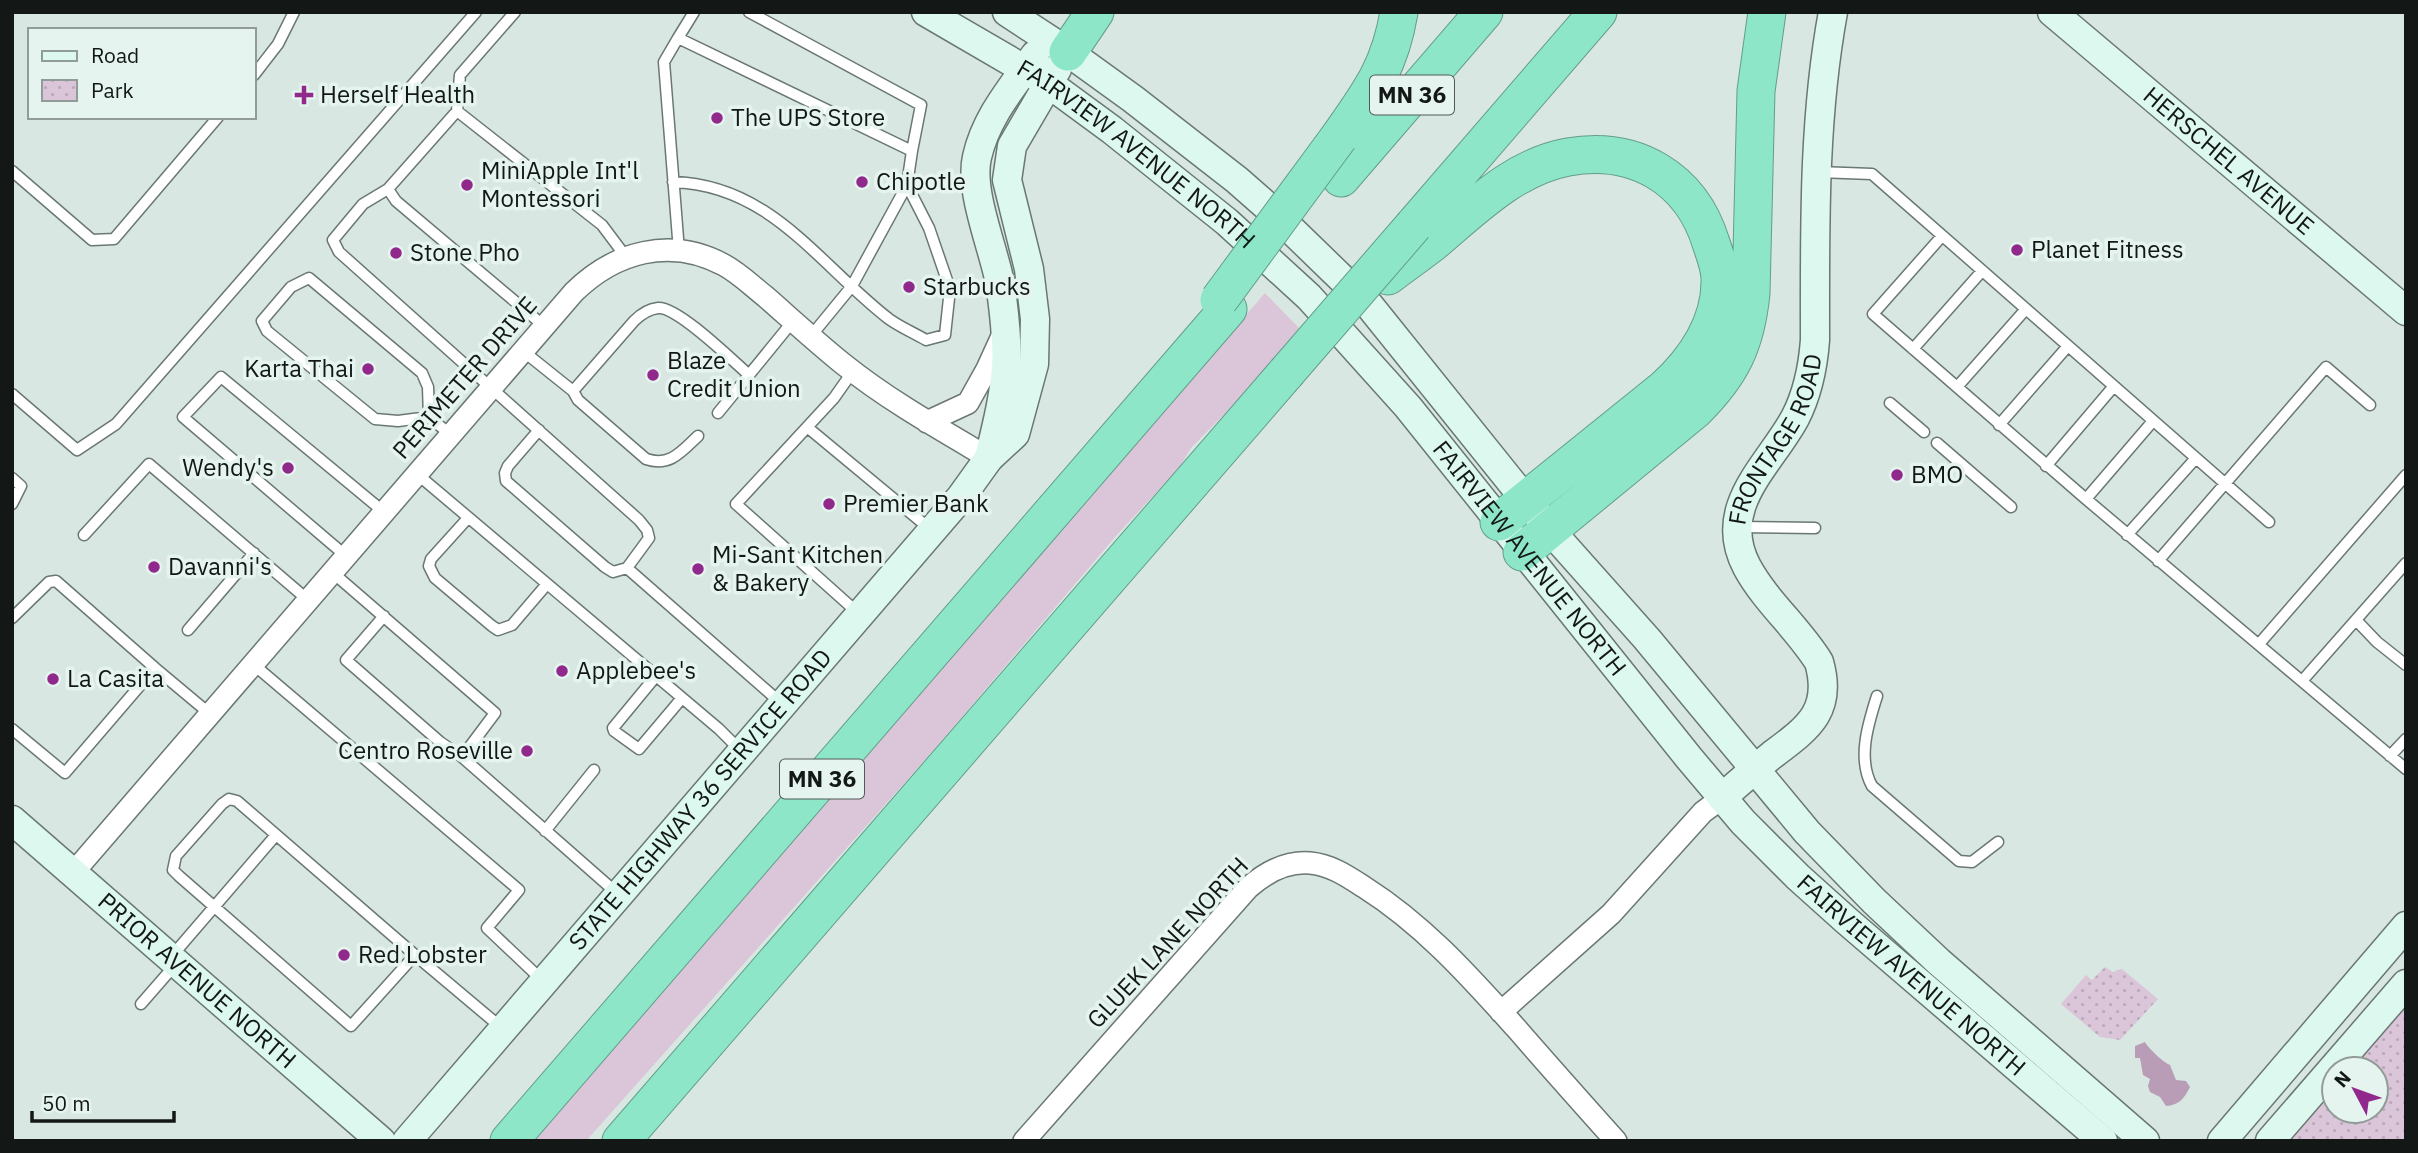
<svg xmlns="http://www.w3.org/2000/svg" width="2418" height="1153" font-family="'IBM Plex Sans',sans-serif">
<defs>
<pattern id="park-dots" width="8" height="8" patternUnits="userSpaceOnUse" patternTransform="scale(1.75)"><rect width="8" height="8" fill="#dbc5d9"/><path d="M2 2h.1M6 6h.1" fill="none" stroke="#bba8ba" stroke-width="1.8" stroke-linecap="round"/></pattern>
</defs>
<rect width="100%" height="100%" fill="#d8e7e1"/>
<path fill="#dbc5d9" d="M1265 293 1302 331 1257 381 1191 448 1179 468 1116 536 932 752 586 1141H530Z"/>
<path fill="url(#park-dots)" d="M2105 967 2113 972 2122 969 2158 999 2120 1040 2100 1037 2061 1004 2086 975 2092 980Z
M2406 1001V1141H2286L2334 1084V1111H2376V1069H2347Z"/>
<path fill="#b99db6" d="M2145 1042C2149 1049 2163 1062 2170 1065L2176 1080 2186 1081 2190 1087C2184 1099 2179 1105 2166 1106L2160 1097 2150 1092 2148 1086 2150 1079 2143 1075 2140 1058H2135V1046Z"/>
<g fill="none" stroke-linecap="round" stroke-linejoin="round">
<defs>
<path id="lane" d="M515 12 460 75 457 111 602 225 626 257
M749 12 921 105 912 151
M678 38 694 12
M254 75 278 44 294 12
M457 111 388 189 396 201 544 326
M12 171 92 240 114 239 218 117
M1818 172 1872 174 2269 522
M673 182C771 185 818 264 889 319 900 327 914 333 926 340L945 335 950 289 929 228 907 185
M388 189 363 204 333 240 339 252 639 520 647 530 649 538 627 568 613 572 605 567 506 481 505 473 508 466 539 430
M1942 236 1873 314 2086 499 2406 769
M679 251 664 62 678 38 912 151 907 185 852 286 811 336
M1913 349 1982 271
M523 351 573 391 578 400 646 459C670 467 681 452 698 436
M853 371 834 398 736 504 858 613
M1957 387 2026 309
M573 391 634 321C640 315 649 309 658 308 677 306 732 360 748 374
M12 394 77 450 116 424 476 12
M1890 403 1924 432
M718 413 793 321
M429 417 428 387 422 373 309 278 291 287 262 321 267 331 375 419 398 421 429 417 451 435
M1999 425 2068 346
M807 427 930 529
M1937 443 2011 507
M2046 466 2114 386
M417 474 719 729 740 750
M12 478 21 486 12 504
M2086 499 2153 421
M468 518 431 559 429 566 435 578 492 626 498 630 512 625 547 584
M1738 527 1815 528
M84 535 149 464 308 600
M2127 535 2196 458
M346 556 183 417 221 377 384 512
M2158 561 2326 367 2370 405
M627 568 781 703
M332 572 495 713 462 757 619 895
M384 616 346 660 440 742 462 757
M12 618 49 582 56 581 155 668
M2356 620 2377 642 2406 665
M188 630 254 553
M2259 644 2406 475
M253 664 519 890 487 928 544 982
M656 676 613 728 614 731 639 749 682 698
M2302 681 2406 563
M1877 696C1868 724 1857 759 1872 786L1959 861 1972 862 1998 842
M12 729 65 773 155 668 210 714
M2390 756 2406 739
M545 831 594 770
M415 955 237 801 229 799 222 804 176 856 173 870 179 876 351 1026 415 955 503 1029
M171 957 276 835
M141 1004 175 965"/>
<path id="street" d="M927 422 968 403 987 369 1003 334
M73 873 574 292C615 252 670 236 724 265 739 273 752 286 766 297 791 319 816 342 842 363 888 400 938 428 989 458
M1501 1012 1611 914 1703 812 1722 798
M1024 1141 1248 888C1266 872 1286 861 1310 863 1331 865 1347 876 1364 887 1424 925 1469 976 1516 1028 1549 1066 1582 1103 1616 1141"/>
<g id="secondary">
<path id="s1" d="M926 12 1048 83 1112 130 1227 222 1309 297 1408 407 1689 758 1743 822 1798 877 1847 921 2103 1141"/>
<path d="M1007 12 1068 52 1133 99 1237 180 1270 209 1369 305 1549 529 1647 639 1807 832 1874 901 1939 962 2145 1141"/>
<path id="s2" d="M2052 12 2406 311"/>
<path d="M989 458C996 429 1004 398 1006 368 1008 340 1004 310 1000 283 993 247 969 191 977 157 986 117 1012 88 1035 55"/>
<path id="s3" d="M1722 798C1738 783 1755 769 1772 755 1808 728 1833 711 1819 662 1798 628 1766 602 1747 567 1715 507 1769 466 1795 418 1808 393 1813 367 1815 340 1815 230 1813 121 1833 12"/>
<path id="s4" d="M12 820 381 1141"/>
<path id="s5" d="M407 1141 961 497 989 458 1015 434 1034 364 1035 319 1029 269 1007 180 1012 146 1057 69"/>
<path d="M2222 1141 2406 926"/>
<path d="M2270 1141 2406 984"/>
</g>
<path id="highway" d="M1068 52 1095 12
M1339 137C1370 93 1390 67 1399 12
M1341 178 1484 12
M1414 225 1598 12
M1388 276C1402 265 1417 255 1431 244 1472 210 1513 167 1568 157 1635 145 1691 178 1711 243 1715 255 1720 267 1720 279 1721 323 1695 361 1664 389L1499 522
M1522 552 1695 410C1731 374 1746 345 1751 293L1756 91 1767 12
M509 1141 1228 309
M621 1141 1286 373"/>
</defs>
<use href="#lane" stroke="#6a7772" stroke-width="13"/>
<use href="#street" stroke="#6a7772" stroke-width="24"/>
<use href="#secondary" stroke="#6a7772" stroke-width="31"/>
<use href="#highway" stroke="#639e8a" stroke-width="39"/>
<use href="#lane" stroke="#fff" stroke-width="10"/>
<use href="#street" stroke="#fff" stroke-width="21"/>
<use href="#secondary" stroke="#ddf8ee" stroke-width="28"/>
<use href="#highway" stroke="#8ee6c8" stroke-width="37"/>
<defs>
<path id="highway-bridge" d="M1219 300 1339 137
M1286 373 1414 225"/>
</defs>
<use href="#highway-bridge" stroke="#639e8a" stroke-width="39" stroke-linecap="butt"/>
<use href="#highway-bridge" stroke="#8ee6c8" stroke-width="37"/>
</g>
<g fill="#91298d" stroke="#e5f4ee" stroke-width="2.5">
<path d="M300.5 84.5h7v7h7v7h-7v7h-7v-7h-7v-7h7z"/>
<circle cx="717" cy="118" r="7"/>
<circle cx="862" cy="182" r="7"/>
<circle cx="467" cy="185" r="7"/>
<circle cx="2017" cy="250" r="7"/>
<circle cx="396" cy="253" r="7"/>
<circle cx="909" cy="287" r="7"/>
<circle cx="368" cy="369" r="7"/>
<circle cx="653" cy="375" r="7"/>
<circle cx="288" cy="468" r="7"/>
<circle cx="1897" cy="475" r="7"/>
<circle cx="829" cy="504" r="7"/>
<circle cx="154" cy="567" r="7"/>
<circle cx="698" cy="569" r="7"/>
<circle cx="562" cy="671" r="7"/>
<circle cx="53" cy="679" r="7"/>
<circle cx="527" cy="751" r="7"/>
<circle cx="344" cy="955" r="7"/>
</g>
<g text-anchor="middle" stroke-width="7" stroke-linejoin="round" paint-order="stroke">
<g fill="#e5f4ee" stroke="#525a57" stroke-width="2">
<rect x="1370" y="75.5" width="84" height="39" rx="5"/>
<rect x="780" y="759.5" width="84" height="39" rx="5"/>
</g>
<g font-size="23" font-weight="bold" fill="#131816">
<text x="1412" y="103">MN 36</text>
<text x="822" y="787">MN 36</text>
</g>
<g font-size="24" fill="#131816" stroke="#e5f4ee" text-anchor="start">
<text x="320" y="103">Herself Health</text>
<text x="731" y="126">The UPS Store</text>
<text x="481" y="179">MiniApple Int'l<tspan x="481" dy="28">Montessori</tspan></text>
<text x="876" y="190">Chipotle</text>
<text x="2031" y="258">Planet Fitness</text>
<text x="410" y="261">Stone Pho</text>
<text x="923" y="295">Starbucks</text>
<text x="667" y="369">Blaze<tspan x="667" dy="28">Credit Union</tspan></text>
<text x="354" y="377" text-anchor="end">Karta Thai</text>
<text x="274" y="476" text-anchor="end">Wendy's</text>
<text x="1911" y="483">BMO</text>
<text x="843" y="512">Premier Bank</text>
<text x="712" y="563">Mi-Sant Kitchen<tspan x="712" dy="28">&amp; Bakery</tspan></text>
<text x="168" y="575">Davanni's</text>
<text x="576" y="679">Applebee's</text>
<text x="67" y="687">La Casita</text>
<text x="513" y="759" text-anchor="end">Centro Roseville</text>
<text x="358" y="963">Red Lobster</text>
</g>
<g font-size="24" fill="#131816" stroke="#e5f4ee">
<text dy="8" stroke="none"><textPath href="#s1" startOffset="254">FAIRVIEW AVENUE NORTH</textPath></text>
<text dy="8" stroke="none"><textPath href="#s2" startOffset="231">HERSCHEL AVENUE</textPath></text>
<text transform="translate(465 378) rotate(-49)" y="8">PERIMETER DRIVE</text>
<text dy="8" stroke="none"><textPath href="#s3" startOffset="438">FRONTAGE ROAD</textPath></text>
<text dy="8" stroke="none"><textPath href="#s1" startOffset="821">FAIRVIEW AVENUE NORTH</textPath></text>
<text dy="8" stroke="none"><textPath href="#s5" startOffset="450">STATE HIGHWAY 36 SERVICE ROAD</textPath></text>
<text transform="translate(1168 943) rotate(-47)" y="8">GLUEK LANE NORTH</text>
<text dy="8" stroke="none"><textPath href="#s1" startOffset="1388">FAIRVIEW AVENUE NORTH</textPath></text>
<text dy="8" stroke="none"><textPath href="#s4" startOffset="245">PRIOR AVENUE NORTH</textPath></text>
</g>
</g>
<rect width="2418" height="1153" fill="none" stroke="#131816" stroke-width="28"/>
<rect x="28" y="28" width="228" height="91" fill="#e5f4ee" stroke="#919c98" stroke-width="2"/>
<rect x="42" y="51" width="35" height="10" fill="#ddf8ee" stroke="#919c98" stroke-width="2"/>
<text x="91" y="63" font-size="21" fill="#131816">Road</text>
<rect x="42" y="80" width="35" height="21" fill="url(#park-dots)" stroke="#919c98" stroke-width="2"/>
<text x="91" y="98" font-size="21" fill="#131816">Park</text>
<g transform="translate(2355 1090) rotate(311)"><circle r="33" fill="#e5f4ee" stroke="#919c98" stroke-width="2"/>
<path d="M0-5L12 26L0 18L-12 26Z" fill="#91298d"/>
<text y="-10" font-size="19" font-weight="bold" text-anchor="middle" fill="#131816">N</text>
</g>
<path d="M32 1111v10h142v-10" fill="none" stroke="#131816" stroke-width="3.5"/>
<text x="42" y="1111" font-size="21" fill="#131816" stroke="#e5f4ee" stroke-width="5" paint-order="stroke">50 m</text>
</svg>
